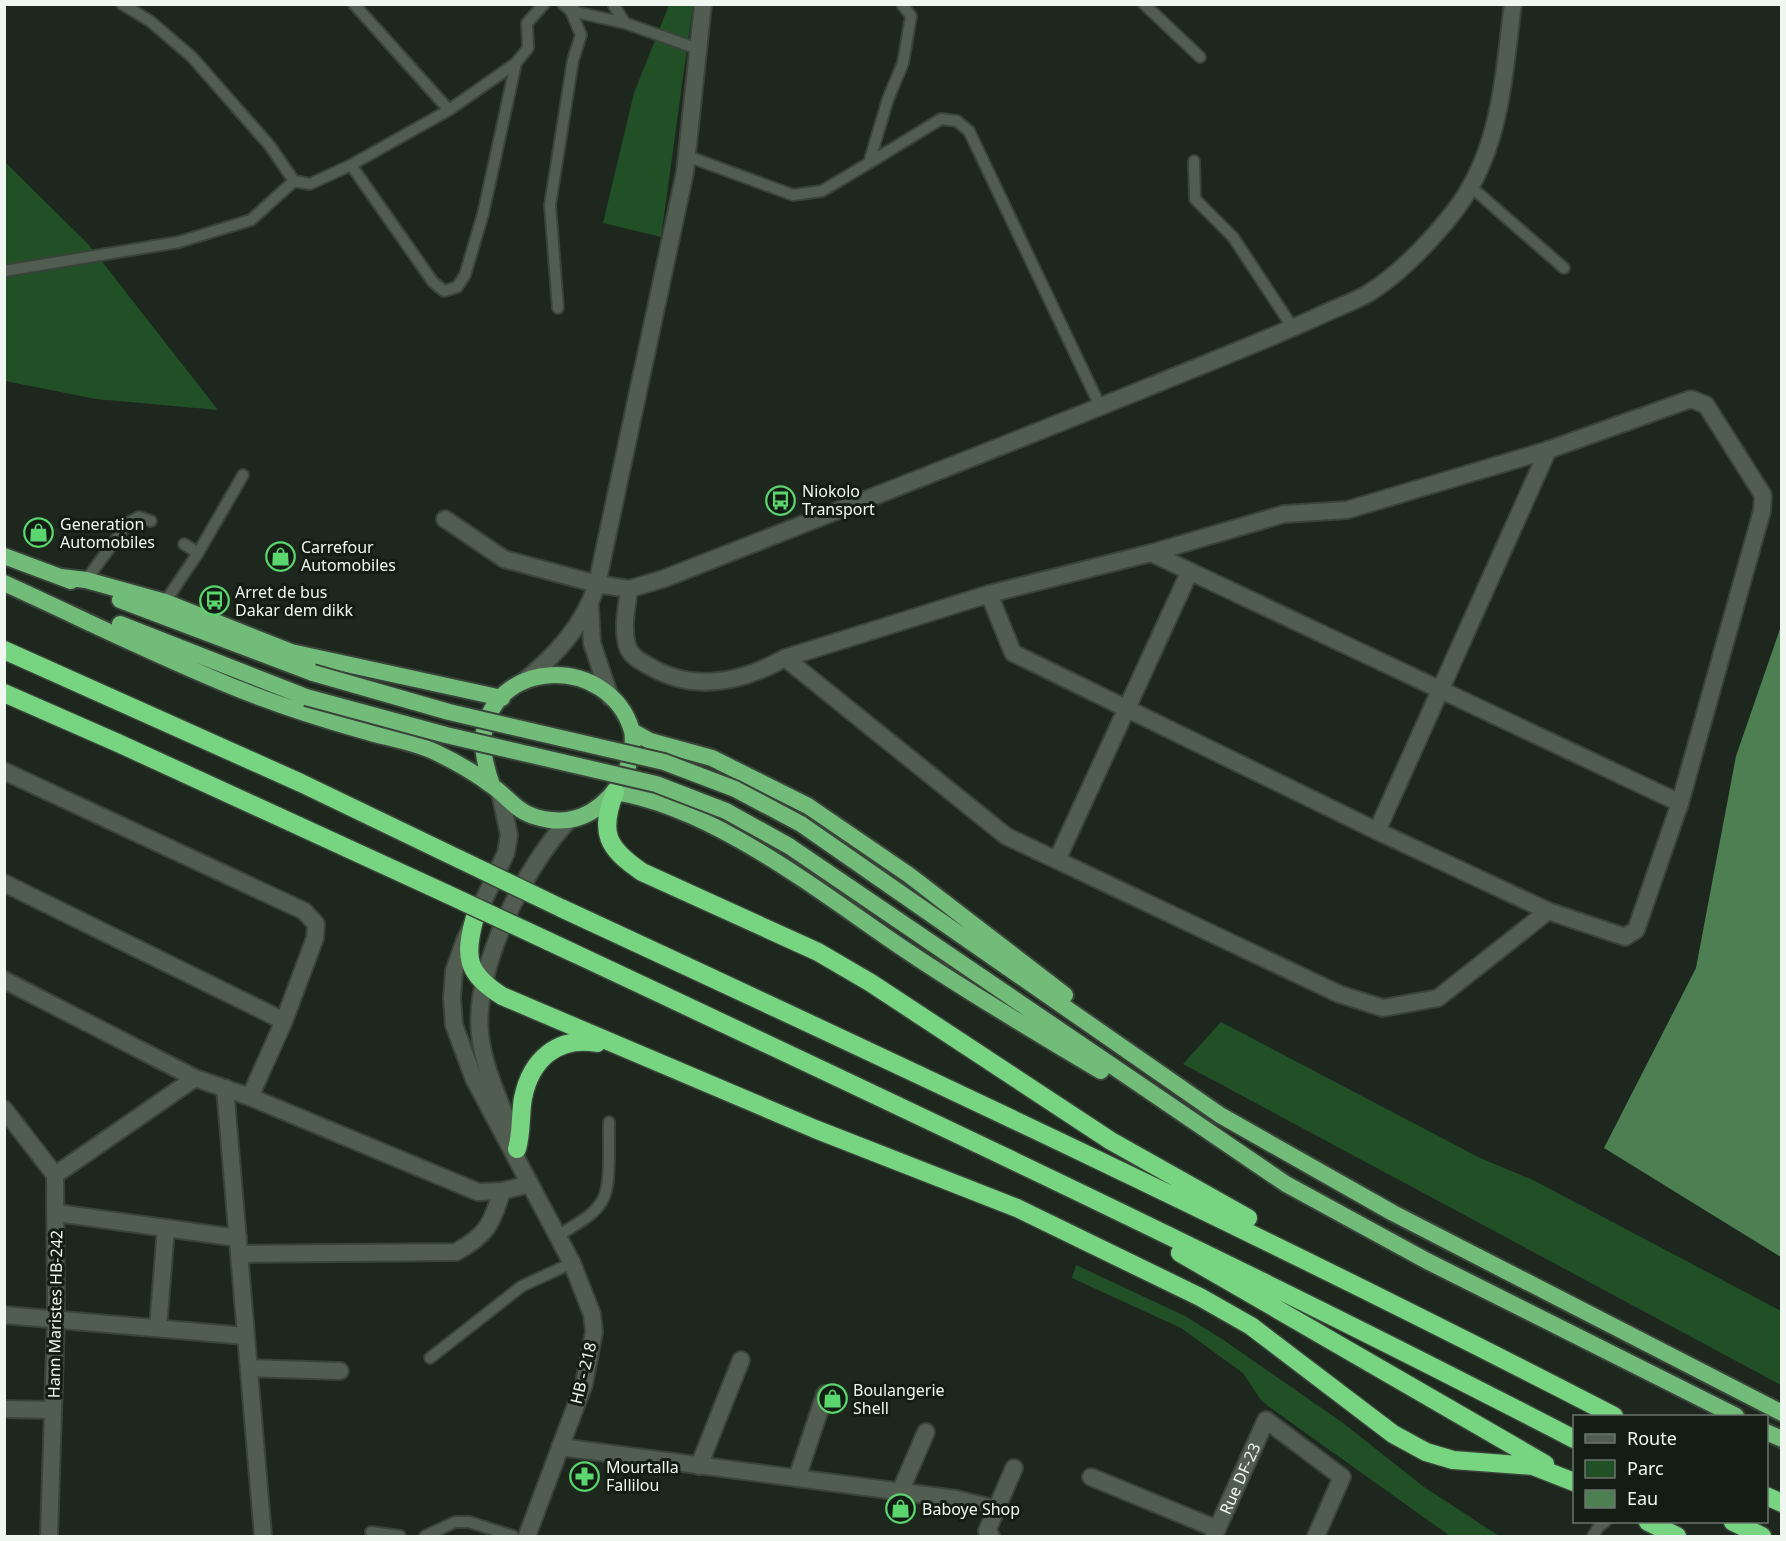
<svg xmlns="http://www.w3.org/2000/svg" width="1786" height="1541" font-family="'Noto Sans',sans-serif">
<rect width="100%" height="100%" fill="#1d271d"/>
<path fill="#215027" d="M669 5H693L661 237 603 223 634 93Z
M4 161 89 245 218 410 96 399 5 381Z
M1221 1022 1478 1157 1535 1181 1781 1311V1385L1183 1064Z
M1076 1265 1185 1316 1222 1339 1343 1423 1424 1487 1499 1536H1450L1268 1406 1261 1400 1243 1373 1181 1328 1072 1278Z"/>
<path fill="#4d7f52" d="M1781 626V1257L1604 1148 1696 968 1736 756Z"/>
<g fill="none" stroke-linecap="round" stroke-linejoin="round">
<defs>
<path id="service" d="M122 4 150 21 192 57 270 146 294 181 310 184 351 165 449 110 516 63 528 48 527 23 544 4
M354 4 449 110
M563 4 571 11 625 23 698 49
M613 4 625 23
M1144 4 1200 57
M687 156 793 195 822 191 869 163 888 99 903 63 911 16 902 4
M1194 161 1195 199 1233 237 1293 328
M869 163 941 119 957 121 969 131 1100 406
M351 165 433 282 444 291 457 287 465 275 483 214 516 63
M1470 186 1564 268
M4 271 179 242 251 220 294 181
M558 308 550 205 573 60 581 35 571 11 574 4
M198 553 243 475
M86 580 128 523 139 517 151 521
M165 602 198 553 184 544
M558 1236C572 1226 593 1217 602 1201 612 1186 608 1141 609 1122
M430 1358 522 1286 572 1263
M371 1532 400 1536
M425 1536 455 1522H469L513 1536
M1593 1536 1599 1526 1605 1522"/>
<g id="minor">
<path d="M445 519 504 559 597 584 629 589 663 579C826 515 989 452 1151 386 1207 363 1264 341 1319 316 1335 308 1354 302 1369 293 1402 272 1429 243 1453 213 1501 152 1503 79 1513 4"/>
<path d="M1151 553 1680 803"/>
<path d="M629 589C627 607 622 627 627 645 630 656 640 661 649 666 694 693 742 682 785 658L989 594 1151 553 1284 514 1347 510 1548 450 1691 399 1706 405 1763 495 1762 511 1680 803 1636 930 1625 937 1548 911 1377 831 1013 653 989 594"/>
<path d="M785 658 1006 836 1339 994 1383 1008 1438 998 1548 911"/>
<path d="M4 771 304 911 316 924 315 938 284 1021 250 1097"/>
<path d="M1377 831 1548 450"/>
<path d="M1057 860 1190 571"/>
<path d="M4 883 284 1021"/>
<path d="M4 980 195 1078 250 1097 478 1192 502 1191 530 1184"/>
<path d="M225 1088 263 1536"/>
<path d="M4 1109 55 1175 56 1319 49 1536"/>
<path d="M55 1175 195 1078"/>
<path d="M57 1213 238 1238"/>
<path d="M240 1254 456 1252C487 1235 491 1225 502 1191"/>
<path d="M4 1315 246 1336"/>
<path d="M158 1328 166 1228"/>
<path d="M249 1368 340 1371"/>
<path d="M4 1409 52 1410"/>
<path d="M560 1447 956 1499 996 1509"/>
<path d="M699 1466 741 1360"/>
<path d="M1091 1477 1217 1529"/>
<path d="M797 1478 825 1394"/>
<path d="M900 1492 926 1432"/>
<path d="M991 1536 987 1531 1014 1468"/>
<path id="s1" d="M1214 1536 1266 1420 1342 1477 1316 1536"/>
</g>
<path id="secondary" d="M590 606 592 643 610 697
M523 682C556 655 584 625 597 584L685 172 703 4
M500 793 509 835 506 853 465 940 454 971 452 998 454 1025 474 1079 572 1263 592 1314 594 1332 584 1384 527 1536
M509 1126C498 1097 483 1065 480 1034 473 969 525 865 570 819"/>
<path id="trunk" d="M4 556 71 581
M61 577 86 580 165 602 291 652 502 698
M4 583C83 619 161 658 241 690 281 706 322 719 364 731 387 738 414 742 435 752 454 761 475 773 491 785 515 802 516 815 550 820 590 825 619 795 630 760 632 751 634 740 632 731 609 653 488 657 483 741 483 756 487 771 492 785
M120 600 313 673
M120 624 306 697
M632 731 650 741 712 758 808 806 909 875 1065 995
M615 792C716 808 822 894 907 951 971 994 1035 1032 1101 1071
M801 824 1220 1115 1393 1213 1782 1413
M789 846 1286 1184 1427 1261 1736 1416
M1766 1432 1782 1439"/>
<path id="motorway" d="M4 650 301 783 461 860
M4 693 118 743 447 894
M615 792C599 833 607 848 642 872L818 952 871 983 1111 1141 1248 1218
M561 908C915 1072 1268 1237 1614 1416
M475 917C464 957 466 973 502 996L815 1129 1017 1208 1200 1297 1251 1326 1393 1434 1426 1452 1453 1460 1533 1466 1574 1482
M548 941C893 1103 1237 1264 1574 1439
M517 1149C522 1132 520 1115 523 1098 531 1059 558 1036 597 1043
M1180 1253 1545 1464
M1766 1496 1782 1503
M1648 1522 1677 1536
M1733 1522 1762 1536"/>
</defs>
<use href="#service" stroke="#3a433a" stroke-width="14"/>
<use href="#minor" stroke="#3a433a" stroke-width="20"/>
<use href="#secondary" stroke="#3a433a" stroke-width="20"/>
<use href="#trunk" stroke="#3a433a" stroke-width="20"/>
<use href="#motorway" stroke="#3a433a" stroke-width="21"/>
<use href="#service" stroke="#525d52" stroke-width="10"/>
<use href="#minor" stroke="#525d52" stroke-width="16"/>
<use href="#secondary" stroke="#525d52" stroke-width="16"/>
<use href="#trunk" stroke="#70bc78" stroke-width="16"/>
<use href="#motorway" stroke="#77d481" stroke-width="18"/>
<defs>
<path id="trunk-bridge" d="M313 673 449 712 664 762 735 789 801 824
M306 697 446 735 656 784 726 811 789 846"/>
<path id="motorway-bridge" d="M461 860 561 908
M447 894 548 941"/>
</defs>
<use href="#trunk-bridge" stroke="#3a433a" stroke-width="20" stroke-linecap="butt"/>
<use href="#motorway-bridge" stroke="#3a433a" stroke-width="21" stroke-linecap="butt"/>
<use href="#trunk-bridge" stroke="#70bc78" stroke-width="16"/>
<use href="#motorway-bridge" stroke="#77d481" stroke-width="18"/>
</g>
<defs>
<symbol id="bus-ring" viewBox="-11 -11 22 22"><circle r="9.5" fill="#131d14" stroke="#5bd56e" stroke-width="1.5"/><path d="M-5-6H5V4H4V6H2V4H-2V6H-4V4H-5ZM-3.5-4V0h7V-4ZM-3.5 1.2v1.5H-2V1.2ZM2 1.2v1.5H3.5V1.2Z" fill="#5bd56e"/></symbol>
<symbol id="shop-ring" viewBox="-11 -11 22 22"><circle r="9.5" fill="#131d14" stroke="#5bd56e" stroke-width="1.5"/><path d="M-5-2.5h2.3a2.7 3.5 0 0 1 5.4 0H5L5.5 6h-11ZM-1.5-2.5h3a1.5 2.3 0 0 0-3 0Z" fill="#5bd56e"/></symbol>
<symbol id="pharmacy-ring" viewBox="-11 -11 22 22"><circle r="9.5" fill="#131d14" stroke="#5bd56e" stroke-width="1.5"/><path d="M-2-6h4v4h4v4h-4v4h-4v-4h-4v-4h4Z" fill="#5bd56e"/></symbol>
</defs>
<g fill-rule="evenodd">
<use href="#bus-ring" x="764" y="484" width="33" height="33"/>
<use href="#shop-ring" x="22" y="516" width="33" height="33"/>
<use href="#shop-ring" x="264" y="540" width="33" height="33"/>
<use href="#bus-ring" x="198" y="584" width="33" height="33"/>
<use href="#shop-ring" x="816" y="1382" width="33" height="33"/>
<use href="#pharmacy-ring" x="568" y="1460" width="33" height="33"/>
<use href="#shop-ring" x="884" y="1492" width="33" height="33"/>
</g>
<g text-anchor="middle" stroke-width="6" stroke-linejoin="round" paint-order="stroke">
<g font-size="16" fill="#f0f7f0" stroke="#131d14" text-anchor="start">
<text x="802" y="497">Niokolo<tspan x="802" dy="18">Transport</tspan></text>
<text x="60" y="530">Generation<tspan x="60" dy="18">Automobiles</tspan></text>
<text x="301" y="553">Carrefour<tspan x="301" dy="18">Automobiles</tspan></text>
<text x="235" y="598">Arret de bus<tspan x="235" dy="18">Dakar dem dikk</tspan></text>
<text x="853" y="1396">Boulangerie<tspan x="853" dy="18">Shell</tspan></text>
<text x="606" y="1473">Mourtalla<tspan x="606" dy="18">Fallilou</tspan></text>
<text x="922" y="1515">Baboye Shop</text>
</g>
<g font-size="16" fill="#f0f7f0" stroke="#131d14">
<text transform="translate(55 1314) rotate(-89)" y="6">Hann Maristes HB-242</text>
<text transform="translate(583 1373) rotate(-76)" y="6">HB - 218</text>
<text dy="6" stroke="none"><textPath href="#s1" startOffset="63">Rue DF-23</textPath></text>
</g>
</g>
<rect width="1786" height="1541" fill="none" stroke="#f0f7f0" stroke-width="12"/>
<rect x="1573" y="1415" width="195" height="108" fill="#131d14" stroke="#6b746c" stroke-width="1.5"/>
<rect x="1585" y="1434" width="30" height="9" fill="#525d52" stroke="#6b746c" stroke-width="1.5"/>
<text x="1627" y="1445" font-size="18" fill="#f0f7f0">Route</text>
<rect x="1585" y="1460" width="30" height="18" fill="#215027" stroke="#6b746c" stroke-width="1.5"/>
<text x="1627" y="1475" font-size="18" fill="#f0f7f0">Parc</text>
<rect x="1585" y="1490" width="30" height="18" fill="#4d7f52" stroke="#6b746c" stroke-width="1.5"/>
<text x="1627" y="1505" font-size="18" fill="#f0f7f0">Eau</text>
</svg>
